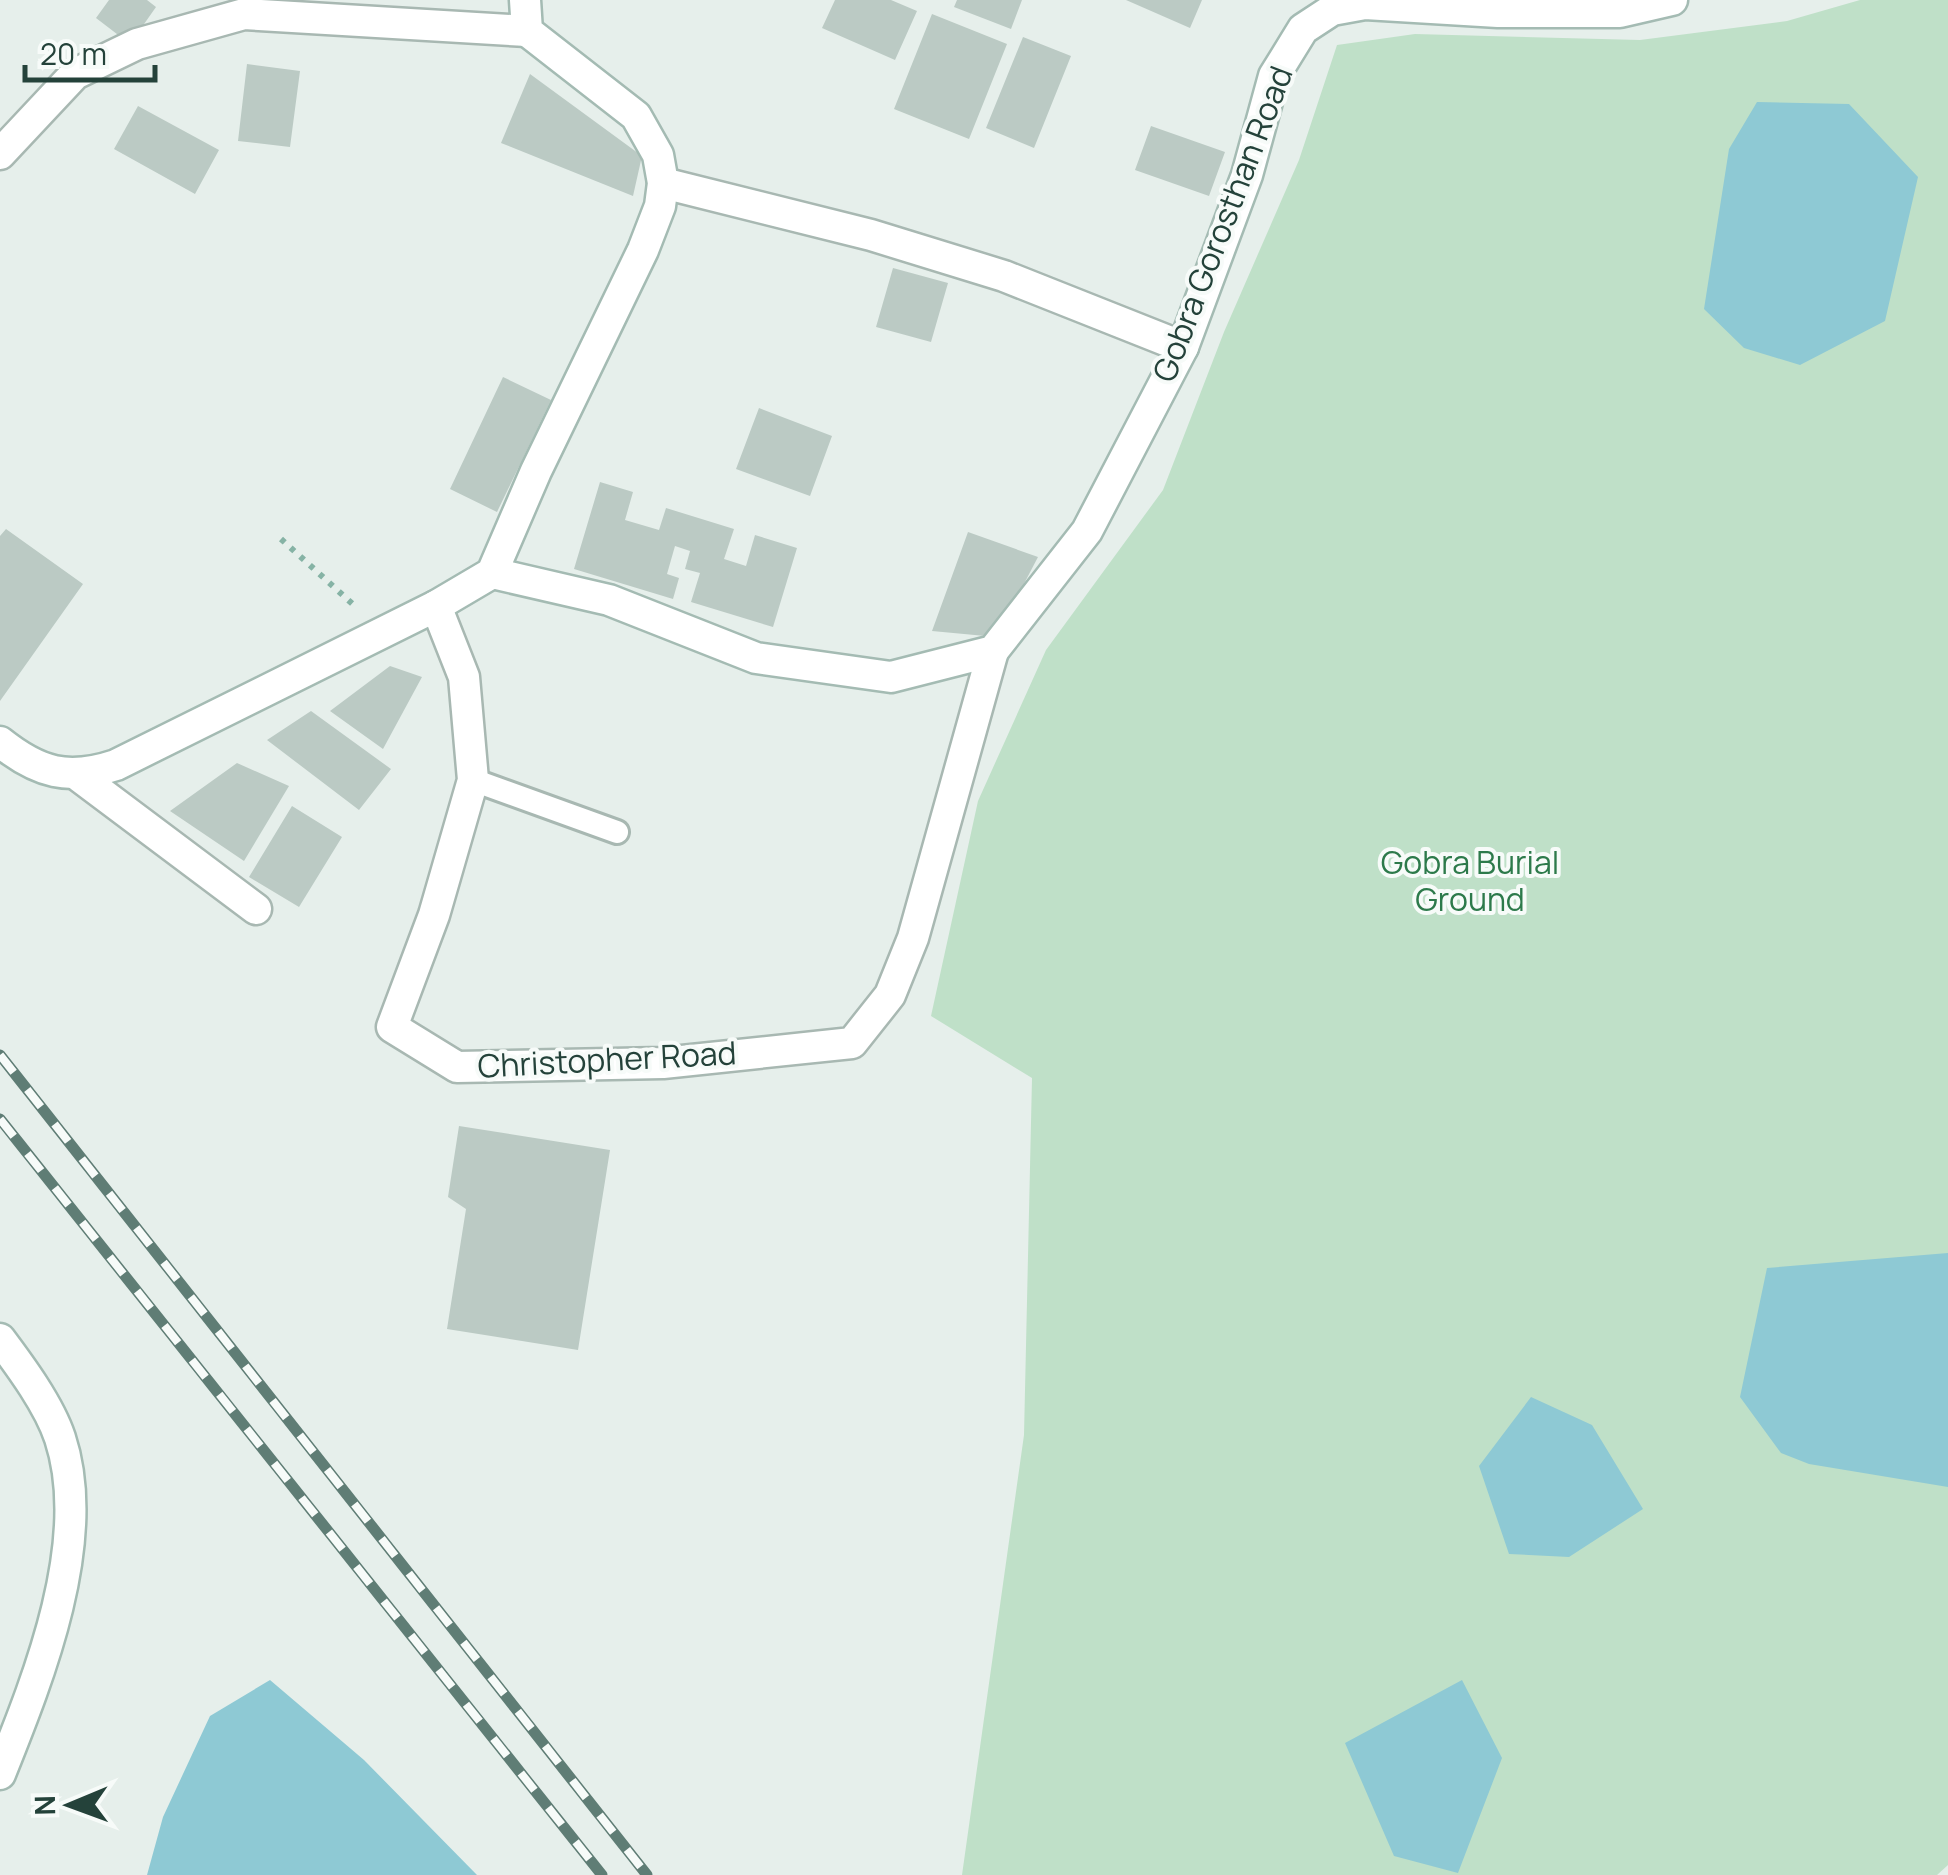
<svg xmlns="http://www.w3.org/2000/svg" width="1948" height="1875" font-family="Manrope,sans-serif">
<rect width="100%" height="100%" fill="#e6efeb"/>
<path fill="#bfe0c8" d="M1860 0H1948V1865L1937 1875H962L1024 1435 1032 1078 931 1016 978 801 1046 650 1163 490 1224 332 1299 160 1337 45 1415 34 1640 40 1787 21Z"/>
<path fill="#8ec9d4" d="M1757 102 1849 104 1918 177 1885 321 1800 365 1744 348 1704 309 1729 149Z
M1948 1253V1487L1809 1464 1781 1453 1740 1397 1767 1268Z
M1531 1397 1592 1425 1643 1509 1569 1557 1509 1554 1479 1466Z
M270 1680 364 1760 477 1875H147L163 1817 210 1716Z
M1462 1680 1502 1758 1458 1873 1394 1856 1345 1743Z"/>
<path fill="#bbcac4" d="M109 0H147L156 7 130 44 96 18Z
M835 0H891L917 11 895 60 822 28Z
M957 0H1022L1011 29 954 7Z
M1126 0H1202L1190 28Z
M932 14 1007 44 969 139 894 109Z
M1023 37 1071 56 1034 148 986 128Z
M247 64 300 71 290 147 238 141Z
M530 74 642 156 633 196 501 143Z
M138 106 219 150 195 194 114 149Z
M1151 126 1225 152 1209 196 1135 170Z
M893 268 948 283 931 342 876 327Z
M503 377 551 400 497 512 450 489Z
M759 408 832 436 810 496 736 469Z
M600 482 633 492 625 520 659 530 666 508 734 529 724 559 746 566 755 535 797 548 773 627 691 602 700 573 685 569 690 551 675 546 667 574 679 578 673 599 574 569Z
M6 529 83 584 0 701V536Z
M968 532 1038 557 996 637 932 631Z
M390 666 422 677 383 749 330 711Z
M311 711 391 769 359 810 267 740Z
M237 763 289 786 244 861 170 811Z
M292 806 342 837 299 907 249 877Z
M459 1126 610 1150 578 1350 447 1329 466 1209 448 1197Z"/>
<g fill="none" stroke-linecap="round" stroke-linejoin="round">
<defs>
<path id="lane" d="M473 780 617 832"/>
<path id="street" d="M0 154 75 74 137 44 244 14 527 31
M663 183 871 235 1004 276 1183 347
M436 606 464 677 473 780 434 915 392 1027 457 1067 663 1063 852 1043 890 995 913 938 993 651
M80 777 256 909"/>
<path id="secondary" d="M492 573 609 600 756 658 891 677 993 651 1087 531 1183 347 1247 175 1274 76 1303 29 1332 10 1365 4 1498 12H1620L1672 0
M0 742C39 773 68 781 116 765L436 606 492 573 536 471 643 250 660 206 663 183 658 155 636 116 527 31 525 0
M0 1339C21 1367 49 1405 60 1438 94 1541 38 1679 0 1774"/>
</defs>
<use href="#lane" stroke="#a8b8b2" stroke-width="28"/>
<use href="#street" stroke="#a8b8b2" stroke-width="35"/>
<use href="#secondary" stroke="#a4bbb3" stroke-width="35"/>
<path stroke="#86b3a5" stroke-width="6" stroke-dasharray="5 8" stroke-linecap="butt" d="M281 539 357 608"/>
<use href="#lane" stroke="#fff" stroke-width="22"/>
<use href="#street" stroke="#fff" stroke-width="30"/>
<use href="#secondary" stroke="#fff" stroke-width="30"/>
<defs>
<path id="rail" d="M0 1055 647 1875
M0 1119 602 1875"/>
</defs>
<use href="#rail" stroke="#5f7d75" stroke-width="11"/>
<use href="#rail" stroke="#f7fbf9" stroke-width="8" stroke-dasharray="22" stroke-linecap="butt"/>
</g>
<g text-anchor="middle" stroke-width="8" stroke-linejoin="round" paint-order="stroke">
<g font-size="32" fill="#24423a" stroke="#f7fbf9">
<text transform="translate(1223 224) rotate(-69)" y="11">Gobra Gorosthan Road</text>
<text transform="translate(607 1060) rotate(-3)" y="11">Christopher Road</text>
</g>
<g font-size="32" fill="#2d7a4b" stroke="#f7fbf9">
<text x="1470" y="874">Gobra Burial<tspan x="1470" dy="37">Ground</tspan></text>
</g>
</g>
<g transform="translate(70 1805) rotate(269)" stroke="#f7fbf9" stroke-width="8" paint-order="stroke">
<path d="M0-8L18 38L0 25L-18 38Z" fill="#24423a"/>
<text y="-15" font-size="28" font-weight="bold" text-anchor="middle" fill="#24423a">N</text>
</g>
<path d="M25 65v15h130v-15" fill="none" stroke="#24423a" stroke-width="5"/>
<text x="40" y="65" font-size="30" fill="#24423a" stroke="#f7fbf9" stroke-width="8" paint-order="stroke">20 m</text>
</svg>
